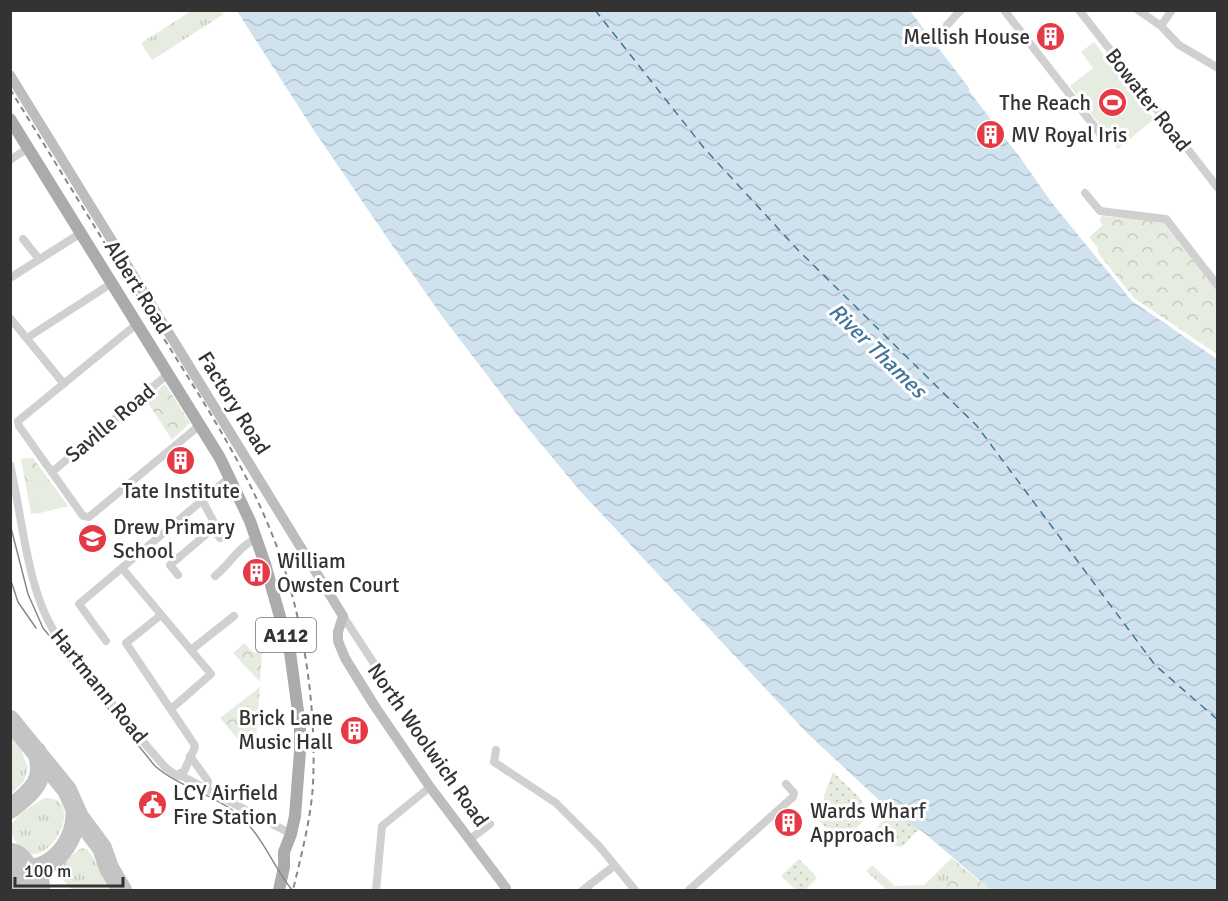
<svg xmlns="http://www.w3.org/2000/svg" width="1228" height="901" font-family="Signika,sans-serif">
<defs>
<pattern id="grass-tufts" width="24" height="20" patternUnits="userSpaceOnUse" patternTransform="scale(1.5)"><rect width="24" height="20" fill="#e6ecdf"/><path d="M3 7l-1-3M5 7V3M7 7l1-3M15 17l-1-3M17 17v-4M19 17l1-3" fill="none" stroke="#c6cbc0"/></pattern>
<pattern id="park-crowns" width="20" height="18" patternUnits="userSpaceOnUse" patternTransform="scale(1.5)"><rect width="20" height="18" fill="#e6ecdf"/><path d="M2 6a3 3 0 1 1 6 0M12 15a3 3 0 1 1 6 0" fill="none" stroke="#c6cbc0"/></pattern>
<pattern id="garden-dots" width="8" height="8" patternUnits="userSpaceOnUse" patternTransform="scale(1.5)"><rect width="8" height="8" fill="#e6ecdf"/><path d="M2 2h.1M6 6h.1" fill="none" stroke="#c6cbc0" stroke-width="1.8" stroke-linecap="round"/></pattern>
<pattern id="water-waves" width="16" height="10" patternUnits="userSpaceOnUse" patternTransform="scale(1.5)"><rect width="16" height="10" fill="#cfe2ee"/><path d="M0 5q4-4 8 0t8 0" fill="none" stroke="#b2c2cd"/></pattern>
</defs>
<rect width="100%" height="100%" fill="#fff"/>
<path fill="url(#grass-tufts)" d="M193 10 220 11 224 14 152 60 141 43Z
M10 733 18 742 28 768 24 781 11 794Z
M44 798C91 797 45 877 21 848 14 839 10 836 11 824L24 811Z
M81 848 87 849C98 863 103 876 113 890H72L54 870Z
M952 858 962 867 941 890H887L866 871 872 865 895 886 924 885Z"/>
<path fill="url(#park-crowns)" d="M1101 216 1162 221 1217 291V354L1134 298 1098 253V248L1089 237 1103 225 1100 221Z
M165 384 190 423 172 440 146 400Z
M33 458 68 506 31 514 21 459Z
M244 643 253 652 262 653 260 682 233 653Z
M260 687 255 752 247 742 243 745 220 718Z
M962 867 991 890H941Z"/>
<path fill="url(#garden-dots)" d="M833 772 860 798 868 816 842 843 807 809 824 804V796Z
M888 808 919 829 902 847 888 844 874 830 887 817Z
M799 859 817 878 805 890H796L781 876Z"/>
<path fill="#e6ecdf" d="M1094 42 1154 119 1118 149 1070 86 1093 68 1081 52Z
M49 481 68 506 36 514 29 485Z
M243 706 256 707 254 735 241 734Z"/>
<path fill="url(#water-waves)" d="M237 11H910L969 88V91L1019 156 1052 203 1132 301 1217 359V890H991L923 832 893 813 808 734 580 491 522 421 442 316 392 245 313 129Z"/>
<g fill="none" stroke-linecap="round" stroke-linejoin="round">
<path stroke="#3f7597" stroke-width="1.5" stroke-dasharray="8 6" stroke-linecap="butt" d="M595 10 704 148 798 250 977 426 1155 665 1218 720"/>
<path stroke="#c4c4c4" stroke-width="20" d="M10 720 67 790 79 817 102 848 109 868 122 890
M10 809C31 792 47 782 37 752
M10 864C46 883 80 841 75 808"/>
<path stroke="#c4c4c4" stroke-width="48" d="M10 867 26 886"/>
<path stroke="#d0d0d0" stroke-width="8" d="M1004 10 1105 140
M1079 10 1218 188
M1138 10 1161 26 1179 45 1218 68
M947 25 961 10
M1161 26 1172 10
M10 160 28 148
M1085 193 1100 211 1166 219 1218 286
M23 239 39 259
M10 278 81 233
M10 318 64 384
M138 323 18 421 19 426 83 516 89 517 200 425
M27 338 112 283
M10 465C23 519 27 596 60 640L145 744 166 768 177 776H182
M52 472 168 374
M213 529 220 538
M122 568 211 674 171 709
M178 575 170 565 216 526 202 500
M215 576C229 565 239 546 256 539
M161 615 126 643 194 744 195 747 182 776
M343 616 390 688
M106 641 79 604 230 477
M191 650 234 616
M496 750 494 762 556 803 599 846 635 890
M190 756 208 781 207 789
M180 773 182 776 291 834
M469 840 490 824
M376 890 382 826 430 787
M583 890 614 866
M689 890 793 797 794 793 786 784"/>
<path stroke="#bdbdbd" stroke-width="10" d="M10 75 343 616 338 632V641L345 658 374 705 430 787 506 888V890"/>
<path stroke="#ababab" stroke-width="12" d="M10 119 220 458 250 521 265 564 290 652 300 726V751L295 816 291 834 284 852V867L279 890"/>
<path stroke="#888" stroke-width="1.5" d="M10 524 28 594 43 628 155 766C179 787 210 793 235 812 262 833 272 865 292 890
M10 578 18 602 36 628"/>
<path stroke="#888" stroke-width="2" stroke-dasharray="6 4.5" stroke-linecap="butt" d="M10 89C58 167 105 244 153 321 193 386 237 451 267 522 301 601 317 698 313 784 311 819 301 856 293 890"/>
</g>
<defs>
<symbol id="building-disc" viewBox="-11 -11 22 22"><circle r="9.5" fill="#e63946" stroke="#fff"/><path d="M-4-6H4V6H1V3H-1V6H-4ZM-2.5-4.3h1.7v1.8h-1.7ZM.8-4.3h1.7v1.8H.8ZM-2.5-1h1.7V.8h-1.7ZM.8-1h1.7V.8H.8Z" fill="#fff"/></symbol>
<symbol id="stadium-disc" viewBox="-11 -11 22 22"><circle r="9.5" fill="#e63946" stroke="#fff"/><path d="M0-5a6.5 5 0 1 0 0 10a6.5 5 0 1 0 0-10ZM-3.5-1.8h7v3.6h-7Z" fill="#fff"/></symbol>
<symbol id="school-disc" viewBox="-11 -11 22 22"><circle r="9.5" fill="#e63946" stroke="#fff"/><path d="M0-5L7-2L0 1L-7-2ZM-4 1L0 2.5L4 1V4Q0 6-4 4Z" fill="#fff"/></symbol>
<symbol id="civic-disc" viewBox="-11 -11 22 22"><circle r="9.5" fill="#e63946" stroke="#fff"/><path d="M-.6-6.5H3V-4.5H.6V-3L4-1V1h2V6H-6V1h2V-1L-.6-3ZM-1.2 2.5V6h2.4V2.5Z" fill="#fff"/></symbol>
</defs>
<g fill-rule="evenodd">
<use href="#building-disc" x="1034" y="20" width="33" height="33"/>
<use href="#stadium-disc" x="1096" y="86" width="33" height="33"/>
<use href="#building-disc" x="974" y="118" width="33" height="33"/>
<use href="#building-disc" x="164" y="444" width="33" height="33"/>
<use href="#school-disc" x="76" y="522" width="33" height="33"/>
<use href="#building-disc" x="240" y="556" width="33" height="33"/>
<use href="#building-disc" x="338" y="714" width="33" height="33"/>
<use href="#civic-disc" x="136" y="788" width="33" height="33"/>
<use href="#building-disc" x="772" y="806" width="33" height="33"/>
</g>
<g text-anchor="middle" stroke-width="6" stroke-linejoin="round" paint-order="stroke">
<rect fill="#fff" stroke="#707070" stroke-width="1.5" x="256" y="618" width="60" height="34" rx="4.5"/>
<g font-size="20" font-weight="bold" fill="#333">
<text x="286" y="642">A112</text>
</g>
<g font-size="21" fill="#333" stroke="#fff" text-anchor="start">
<text x="1030" y="44" text-anchor="end">Mellish House</text>
<text x="1091" y="110" text-anchor="end">The Reach</text>
<text x="1011" y="142">MV Royal Iris</text>
<text x="181" y="498" text-anchor="middle">Tate Institute</text>
<text x="113" y="534">Drew Primary<tspan x="113" dy="24">School</tspan></text>
<text x="277" y="568">William<tspan x="277" dy="24">Owsten Court</tspan></text>
<text x="333" y="725" text-anchor="end">Brick Lane<tspan x="333" dy="24">Music Hall</tspan></text>
<text x="173" y="800">LCY Airfield<tspan x="173" dy="24">Fire Station</tspan></text>
<text x="810" y="818">Wards Wharf<tspan x="810" dy="24">Approach</tspan></text>
</g>
<g font-size="21" fill="#333" stroke="#fff">
<text transform="translate(1148 100) rotate(52)" y="7">Bowater Road</text>
<text transform="translate(138 287) rotate(58)" y="7">Albert Road</text>
<text transform="translate(234 403) rotate(58)" y="7">Factory Road</text>
<text transform="translate(110 423) rotate(-40)" y="7">Saville Road</text>
<text transform="translate(99 686) rotate(51)" y="7">Hartmann Road</text>
<text transform="translate(428 745) rotate(55)" y="7">North Woolwich Road</text>
</g>
<g font-size="22" font-style="italic" fill="#3f7597" stroke="#fff">
<text transform="translate(878 350) rotate(44)" y="8">River Thames</text>
</g>
</g>
<rect width="1228" height="901" fill="none" stroke="#333333" stroke-width="24"/>
<path d="M15 877v9h108v-9" fill="none" stroke="#333333" stroke-width="3"/>
<text x="24" y="877" font-size="18" fill="#333333" stroke="#ffffff" stroke-width="4.5" paint-order="stroke">100 m</text>
</svg>
